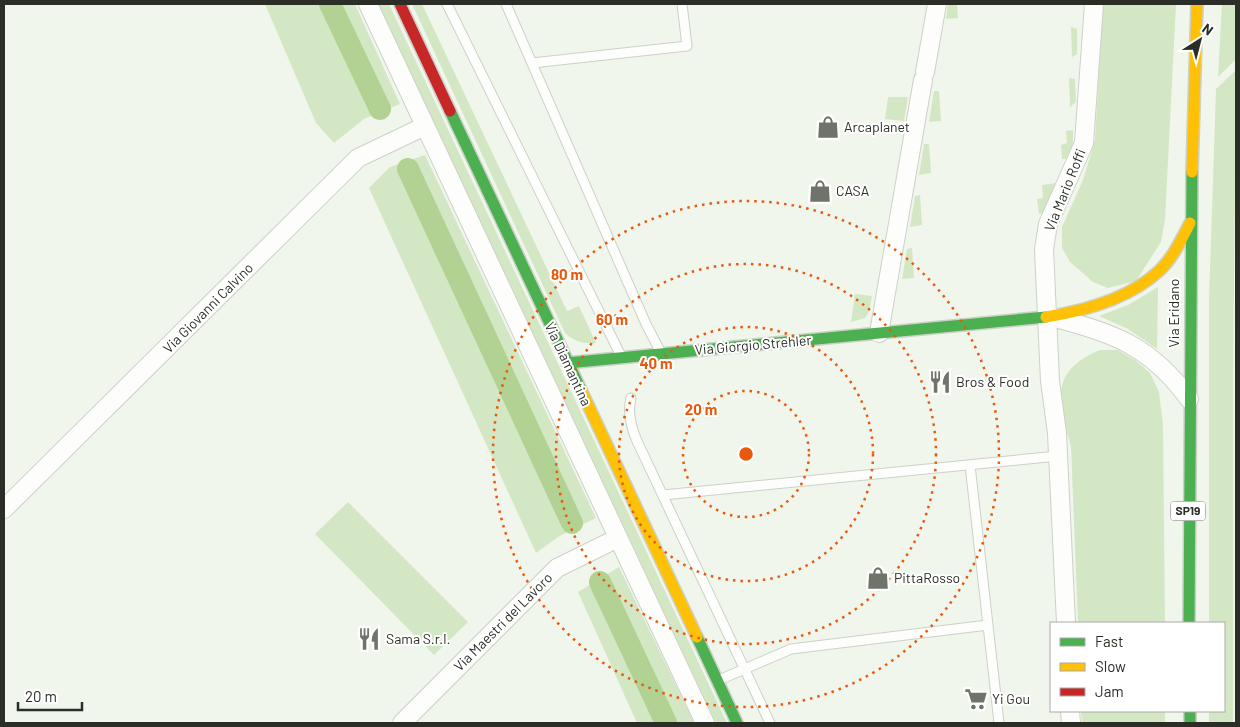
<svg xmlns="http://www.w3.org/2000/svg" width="1240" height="727" font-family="Barlow,sans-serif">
<rect width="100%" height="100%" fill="#f0f6eb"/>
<path fill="#d4e7c4" d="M265 4H355L400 104 364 119 334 143 316 123Z
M378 4H389L727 723H716Z
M412 4H422L567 311 579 306 596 343C583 344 575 342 565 333Z
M948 4H957L958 18 946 19Z
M1103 4H1176L1165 220 1161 242 1136 281 1108 288 1093 282 1070 262 1062 248V227L1083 180 1095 140Z
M1222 4H1236V59L1218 77Z
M1071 27 1077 29V54L1072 57Z
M1236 70 1233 382V723H1209V711H1224V623H1209V300L1216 89Z
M1069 78 1075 79 1076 102 1070 107Z
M934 91H939L941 121 929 122Z
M888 97H908L904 121 885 119Z
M1073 130V144L1066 159H1062L1061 145 1067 143 1066 131Z
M924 144H929L931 173 919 175Z
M425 155 596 518 558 537 536 553 369 188 390 167Z
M1057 183 1043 213 1039 214 1037 199 1043 198 1042 185Z
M920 195 922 225 910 227 915 196Z
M912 248 914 278 902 279 907 249Z
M1158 287 1157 349 1128 329 1099 316 1128 305Z
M855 294 872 296 869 312 865 318 851 322Z
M1100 350H1118L1135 360 1150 373 1159 392 1163 425 1165 623H1078L1071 446C1058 401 1049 371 1100 350Z
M348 502 468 622 434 655 315 534Z
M619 567 694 723H637L578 592Z
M1081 711H1165V723H1082Z"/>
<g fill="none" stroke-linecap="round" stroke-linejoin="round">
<path stroke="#b2d293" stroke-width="22" d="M330 4 380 109
M408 169 572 523
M600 582 666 723"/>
<defs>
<path id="lane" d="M447 4 621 356
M506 4 646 324 660 351
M532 63 687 46 682 4
M631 398C627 413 631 427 637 441L770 723
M970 465 999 723
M663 495 1058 456
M719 680 791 649 988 625"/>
<path id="street" d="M368 4 705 723
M925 72 937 4
M1051 317C1112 332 1151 346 1189 399
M879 333 923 80
M4 509 358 158 425 126
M1066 623 1057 433 1050 381 1044 249 1048 224 1084 143 1094 4
M1070 711 1071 723
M402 723 557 568 618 538"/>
<path id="fast" d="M450 111 581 390
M567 363 1046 317
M1189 623 1192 172
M697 637 737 723
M1190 711V723"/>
<path id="slow" d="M1192 172 1197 4
M1046 317C1084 311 1130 298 1159 271 1173 258 1181 240 1190 223
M581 390 697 637"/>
<path id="jam" d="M400 4 450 111"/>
</defs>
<use href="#lane" stroke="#ccd1c8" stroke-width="11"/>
<use href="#street" stroke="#ccd1c8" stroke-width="20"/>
<use href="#fast" stroke="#ccd1c8" stroke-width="14"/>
<use href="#slow" stroke="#ccd1c8" stroke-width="14"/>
<use href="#jam" stroke="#ccd1c8" stroke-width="14"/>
<use href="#lane" stroke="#fdfefc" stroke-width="9"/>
<use href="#street" stroke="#fdfefc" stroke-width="18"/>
<use href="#fast" stroke="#4caf50" stroke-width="11"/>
<use href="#slow" stroke="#ffc107" stroke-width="11"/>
<use href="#jam" stroke="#c62828" stroke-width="11"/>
</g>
<g fill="none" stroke="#e8590c" stroke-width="2.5" stroke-dasharray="2.5 5">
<circle cx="746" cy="454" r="63"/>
<circle cx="746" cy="454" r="127"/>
<circle cx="746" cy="454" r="190"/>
<circle cx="746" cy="454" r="253"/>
</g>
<defs>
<symbol id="shop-bare" viewBox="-9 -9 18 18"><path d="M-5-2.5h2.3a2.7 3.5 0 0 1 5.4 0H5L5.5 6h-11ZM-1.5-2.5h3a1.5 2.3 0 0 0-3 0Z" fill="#6f746b" stroke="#fff" stroke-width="2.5" paint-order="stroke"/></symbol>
<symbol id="restaurant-bare" viewBox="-9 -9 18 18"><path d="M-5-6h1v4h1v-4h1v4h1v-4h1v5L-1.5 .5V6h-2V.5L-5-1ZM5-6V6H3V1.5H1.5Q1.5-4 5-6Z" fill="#6f746b" stroke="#fff" stroke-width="2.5" paint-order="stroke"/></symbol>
<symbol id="supermarket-bare" viewBox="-9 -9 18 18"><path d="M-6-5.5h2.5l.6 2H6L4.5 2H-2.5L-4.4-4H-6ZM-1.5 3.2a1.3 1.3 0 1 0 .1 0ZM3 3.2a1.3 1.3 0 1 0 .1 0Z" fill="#6f746b" stroke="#fff" stroke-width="2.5" paint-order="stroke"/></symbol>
</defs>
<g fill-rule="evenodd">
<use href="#shop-bare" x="812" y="111" width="32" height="32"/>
<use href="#shop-bare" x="804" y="175" width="32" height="32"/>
<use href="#restaurant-bare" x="924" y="366" width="32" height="32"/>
<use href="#shop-bare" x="862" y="562" width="32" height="32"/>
<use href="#restaurant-bare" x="353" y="623" width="32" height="32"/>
<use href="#supermarket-bare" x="960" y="683" width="32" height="32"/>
</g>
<g text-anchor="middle" stroke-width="4" stroke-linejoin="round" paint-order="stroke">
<rect fill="#fff" stroke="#6a6d67" stroke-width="1" x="1170.5" y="501.5" width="35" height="19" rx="4"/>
<g font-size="12" font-weight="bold" fill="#2a2e26">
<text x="1188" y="515">SP19</text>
</g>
<g font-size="14" fill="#2a2e26" stroke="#fff" text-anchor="start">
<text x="844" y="132">Arcaplanet</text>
<text x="836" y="196">CASA</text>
<text x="956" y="387">Bros &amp; Food</text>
<text x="894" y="583">PittaRosso</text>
<text x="386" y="644">Sama S.r.l.</text>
<text x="992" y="704">Yi Gou</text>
</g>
<g font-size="14" fill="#2a2e26" stroke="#fff">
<text transform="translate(1065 190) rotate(-68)" y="5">Via Mario Roffi</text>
<text transform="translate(208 308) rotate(-45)" y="5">Via Giovanni Calvino</text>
<text transform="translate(1174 313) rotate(-90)" y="5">Via Eridano</text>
<text transform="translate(753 345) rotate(-5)" y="5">Via Giorgio Strehler</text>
<text transform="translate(568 364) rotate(65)" y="5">Via Diamantina</text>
<text transform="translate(503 622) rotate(-45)" y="5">Via Maestri del Lavoro</text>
</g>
</g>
<circle cx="746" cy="454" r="8" fill="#e8590c" stroke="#fff" stroke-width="2.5"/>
<g font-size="15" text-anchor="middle" font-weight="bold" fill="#e8590c" stroke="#fff" stroke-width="4" stroke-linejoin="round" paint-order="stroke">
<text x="567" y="280">80 m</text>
<text x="612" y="325">60 m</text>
<text x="656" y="369">40 m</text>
<text x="701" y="415">20 m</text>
</g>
<rect width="1240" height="727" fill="none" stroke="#2a2e26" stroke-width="10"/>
<rect x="1050" y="622" width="175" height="90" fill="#ffffff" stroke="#aaaba8"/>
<rect x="1060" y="638" width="25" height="8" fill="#4caf50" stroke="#aaaba8"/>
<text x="1095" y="647" font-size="15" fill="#2a2e26">Fast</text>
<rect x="1060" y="663" width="25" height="8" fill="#ffc107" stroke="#aaaba8"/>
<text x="1095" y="672" font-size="15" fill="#2a2e26">Slow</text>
<rect x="1060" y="688" width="25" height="8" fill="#c62828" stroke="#aaaba8"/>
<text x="1095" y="697" font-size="15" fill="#2a2e26">Jam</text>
<g transform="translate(1200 40) rotate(36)" stroke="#ffffff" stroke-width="4" paint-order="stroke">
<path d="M0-4L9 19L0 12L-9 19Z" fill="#2a2e26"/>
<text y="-8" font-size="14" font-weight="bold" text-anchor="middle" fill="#2a2e26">N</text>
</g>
<path d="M18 702v8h64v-8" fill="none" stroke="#2a2e26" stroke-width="2.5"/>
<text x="25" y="702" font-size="15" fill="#2a2e26" stroke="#ffffff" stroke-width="4" paint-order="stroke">20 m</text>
</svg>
